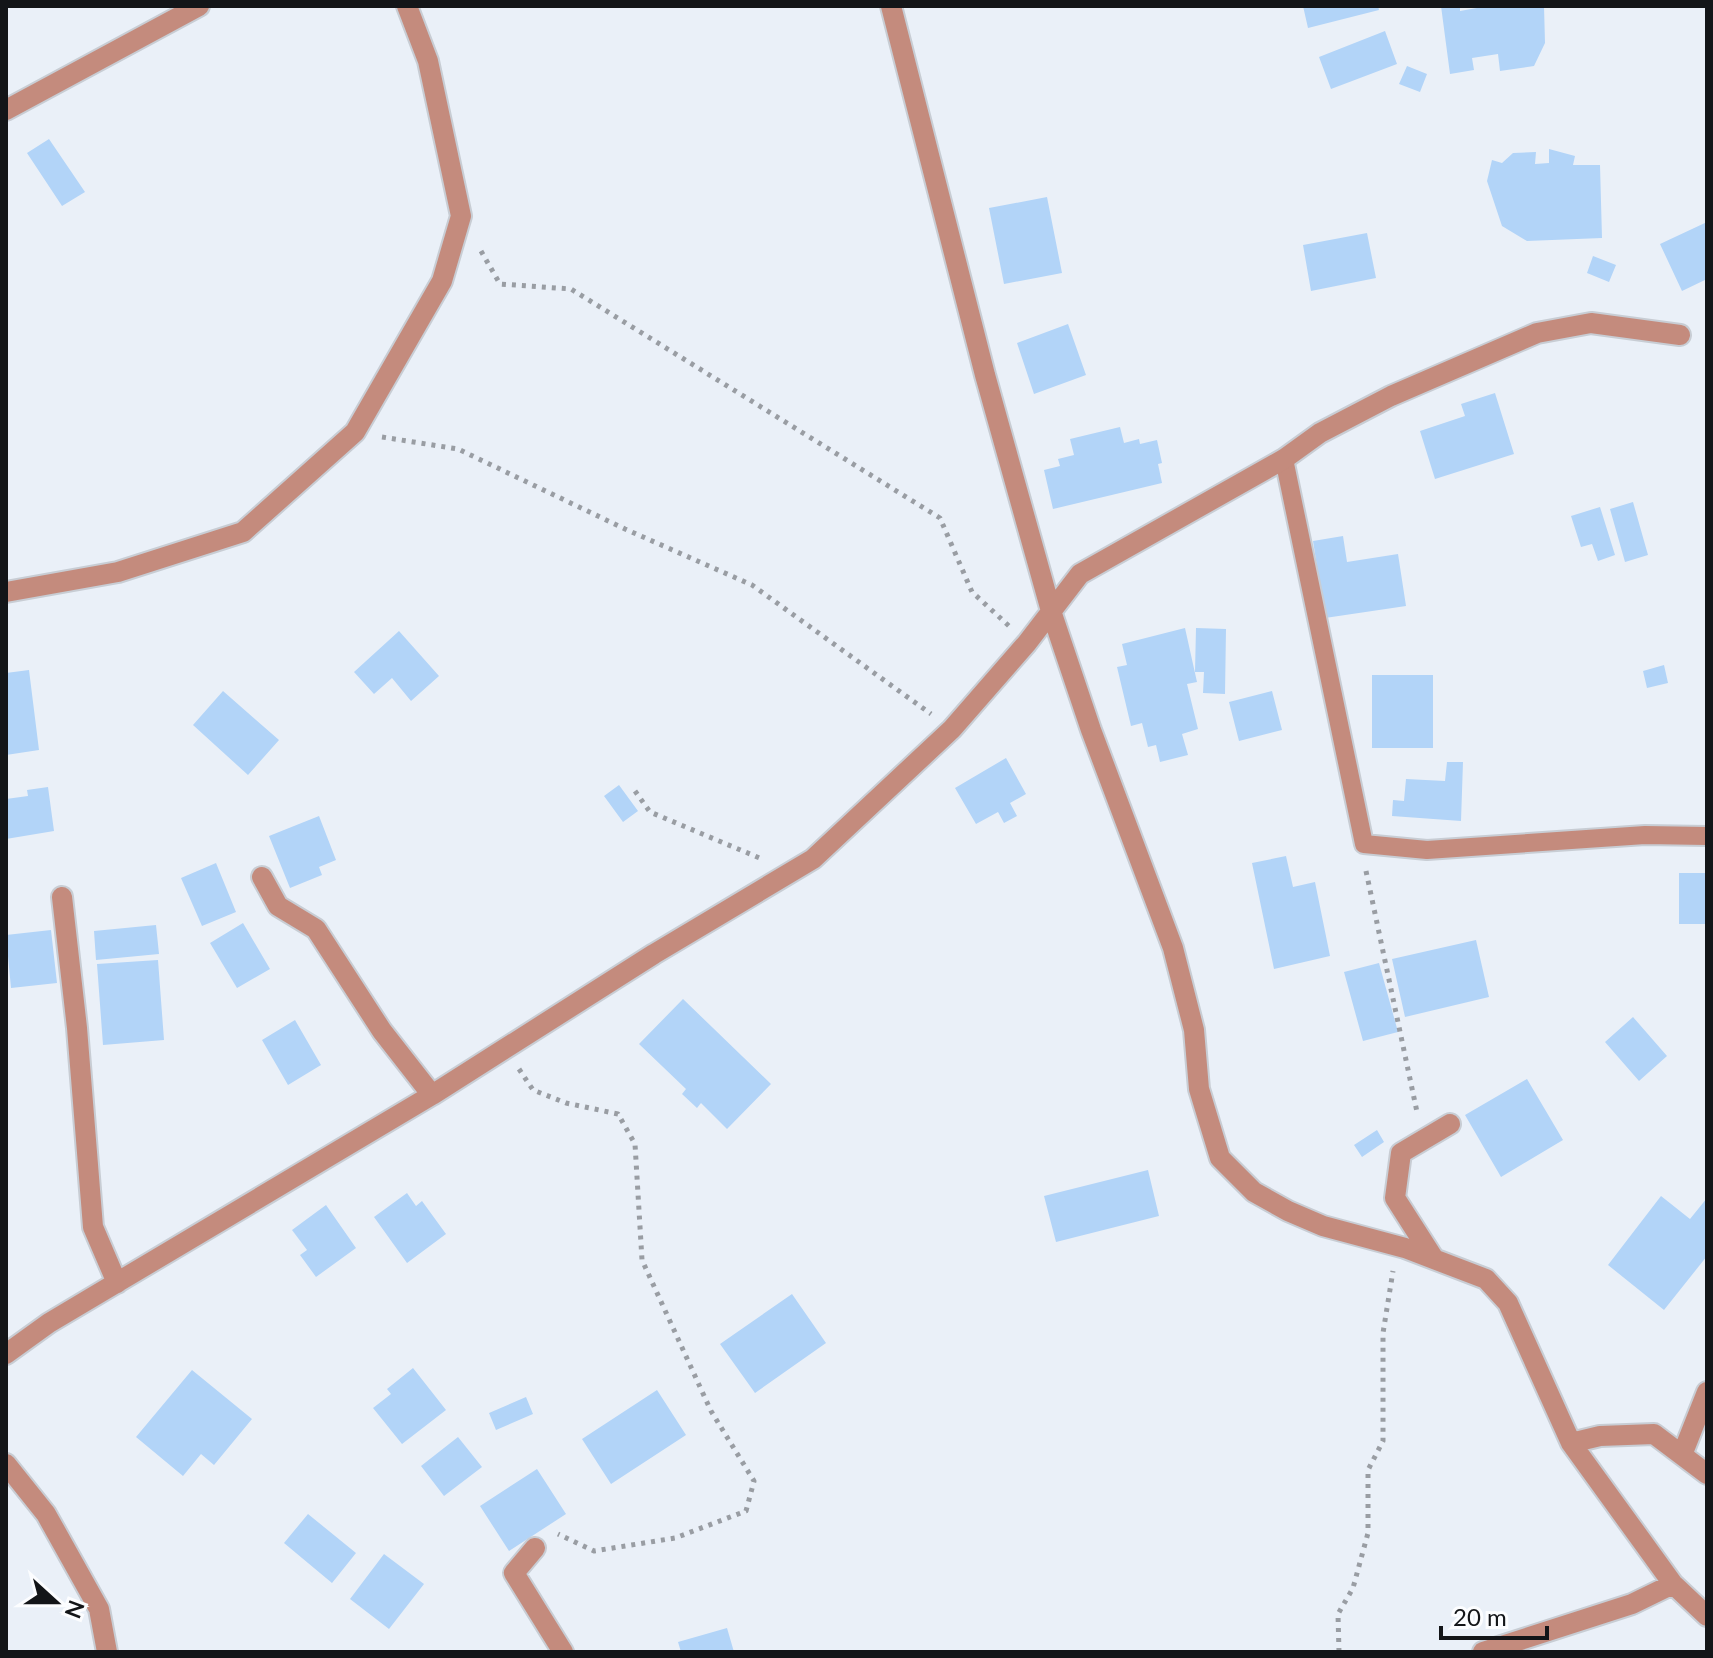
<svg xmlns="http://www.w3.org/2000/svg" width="1713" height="1658" font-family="Lato,sans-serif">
<rect width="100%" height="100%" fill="#eaf0f8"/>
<path fill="#b2d4f8" d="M1303 6H1378L1379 10 1308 28Z
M1441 6H1460V11L1488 6H1544L1545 43 1534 66 1500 71 1498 54 1472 58 1474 70 1450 74Z
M1385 31 1397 64 1331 89 1319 57Z
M1407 66 1427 74 1420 92 1399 84Z
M49 139 85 192 62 206 27 153Z
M1549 149 1575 156 1573 165H1600L1602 238 1527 241 1502 226 1487 181 1492 160 1502 163 1513 153 1536 152 1535 164 1549 163Z
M1047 197 1062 273 1004 284 989 208Z
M1707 222V279L1682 291 1660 244Z
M1367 233 1376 278 1311 291 1303 245Z
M1593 256 1616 265 1609 282 1587 273Z
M1068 324 1086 375 1034 394 1017 343Z
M1495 393 1514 454 1435 479 1420 431 1465 416 1461 404Z
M1120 427 1124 443 1139 439 1140 444 1157 440 1162 463 1158 464 1162 483 1053 509 1044 470 1060 466 1058 459 1074 455 1070 439Z
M1633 502 1648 555 1625 562 1610 509Z
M1600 507 1615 555 1598 561 1592 544 1581 547 1571 516Z
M1343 536 1347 562 1398 554 1406 606 1325 618 1313 541Z
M1185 628 1197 682 1187 684 1198 729 1182 734 1188 755 1160 762 1156 745 1148 747 1142 723 1131 726 1117 667 1127 665 1122 644Z
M1196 628 1226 629 1225 694 1203 693 1204 672H1195Z
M399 631 439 676 411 701 392 678 374 694 354 672Z
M1664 665 1668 683 1647 688 1643 671Z
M29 670 39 750 6 755V673Z
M1372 675H1433V748H1372Z
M223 691 279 740 248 775 193 725Z
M1272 691 1282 730 1239 741 1229 702Z
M1006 758 1026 794 1010 803 1017 816 1004 823 998 812 976 824 955 788Z
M1447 762H1463L1461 821 1392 816 1393 800 1404 801 1406 779 1445 781Z
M619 785 638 811 623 822 604 796Z
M48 787 54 831 6 839V799L28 796 27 790Z
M319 816 336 860 319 867 322 875 290 888 269 836Z
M1286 856 1293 887 1315 882 1330 956 1274 969 1252 863Z
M216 863 236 912 202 926 181 878Z
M1679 873H1707V924H1679Z
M243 923 270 969 237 988 210 943Z
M156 925 159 954 96 960 94 931Z
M51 930 57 983 11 988 6 935Z
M1476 940 1489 997 1405 1017 1392 959Z
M158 960 164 1040 103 1045 97 964Z
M1379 963 1398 1032 1363 1041 1344 972Z
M683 999 771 1084 727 1129 701 1103 697 1108 682 1094 686 1089 639 1044Z
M1633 1017 1667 1056 1639 1081 1605 1042Z
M295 1020 321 1065 288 1085 262 1040Z
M1527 1079 1563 1140 1501 1177 1465 1115Z
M1377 1130 1384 1142 1362 1157 1354 1145Z
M1148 1170 1159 1216 1056 1242 1044 1196Z
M407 1193 416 1206 422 1201 446 1234 407 1263 374 1217Z
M1661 1196 1690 1219 1707 1198V1256L1664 1310 1608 1265Z
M326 1205 356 1248 316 1277 300 1255 307 1250 292 1230Z
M792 1294 826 1343 755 1393 720 1344Z
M413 1368 446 1410 402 1444 373 1408 391 1394 387 1389Z
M192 1370 252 1419 214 1465 201 1454 183 1476 136 1437Z
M657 1390 686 1435 611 1484 582 1439Z
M526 1397 533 1414 496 1430 489 1413Z
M458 1437 482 1467 444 1496 421 1466Z
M537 1469 566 1514 509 1551 480 1506Z
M308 1514 356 1553 332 1583 284 1543Z
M384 1554 424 1584 389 1629 350 1599Z
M727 1628 734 1652H681L678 1642Z"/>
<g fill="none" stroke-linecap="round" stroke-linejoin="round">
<defs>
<path id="service" d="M1284 459 1364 844 1427 850 1645 835 1707 836"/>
<path id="minor" d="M891 6 985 375 1051 611 1091 730 1173 948 1194 1030 1199 1089 1220 1158 1254 1192 1288 1211 1323 1226 1405 1248 1486 1279 1508 1303 1571 1443 1673 1584 1707 1616
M6 110 199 6
M6 592 118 572 243 532 355 432 442 281 461 216 428 61 407 6
M262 877 278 906 316 929 382 1031 432 1095
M62 897 77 1028 93 1227 117 1283
M1434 1259 1395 1198 1401 1153 1450 1124
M6 1354 49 1323 432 1095 654 954 813 859 952 729 1027 643 1080 574 1284 459 1320 433 1391 396 1537 333 1591 323 1680 335
M1571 1443 1600 1436 1654 1434 1707 1474
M1682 1455 1707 1392
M6 1464 46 1514 99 1609 107 1652
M535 1548 514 1573 563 1652
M1483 1652 1632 1604 1673 1584"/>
</defs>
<use href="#service" stroke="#c8cdd4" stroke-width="22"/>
<use href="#minor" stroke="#c8cdd4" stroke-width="24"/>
<path stroke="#999da3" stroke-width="5" stroke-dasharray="4 6" stroke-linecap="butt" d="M481 251 500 284 571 289 940 518 972 592 1009 626
M382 437 458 449 625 529 752 585 931 714
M635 791 650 812 762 859
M1366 871 1417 1112
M519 1069 533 1090 566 1103 618 1114 635 1144 642 1260 711 1411 754 1481 746 1511 675 1538 594 1551 558 1534
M1339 1652 1338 1614 1353 1588 1368 1533V1470L1383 1441V1333L1393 1271"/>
<use href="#service" stroke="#c48b7d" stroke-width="18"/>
<use href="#minor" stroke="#c48b7d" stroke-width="20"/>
</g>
<rect width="1713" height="1658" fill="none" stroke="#131518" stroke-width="16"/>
<g transform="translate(56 1602) rotate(111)" stroke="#fcfdff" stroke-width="6" paint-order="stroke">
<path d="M0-6L14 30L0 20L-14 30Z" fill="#131518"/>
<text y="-12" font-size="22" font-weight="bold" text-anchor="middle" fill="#131518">N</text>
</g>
<path d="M1441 1626v12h106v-12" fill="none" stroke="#131518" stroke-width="4"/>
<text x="1453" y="1626" font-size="24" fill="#131518" stroke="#fcfdff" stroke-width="6" paint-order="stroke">20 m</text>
</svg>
